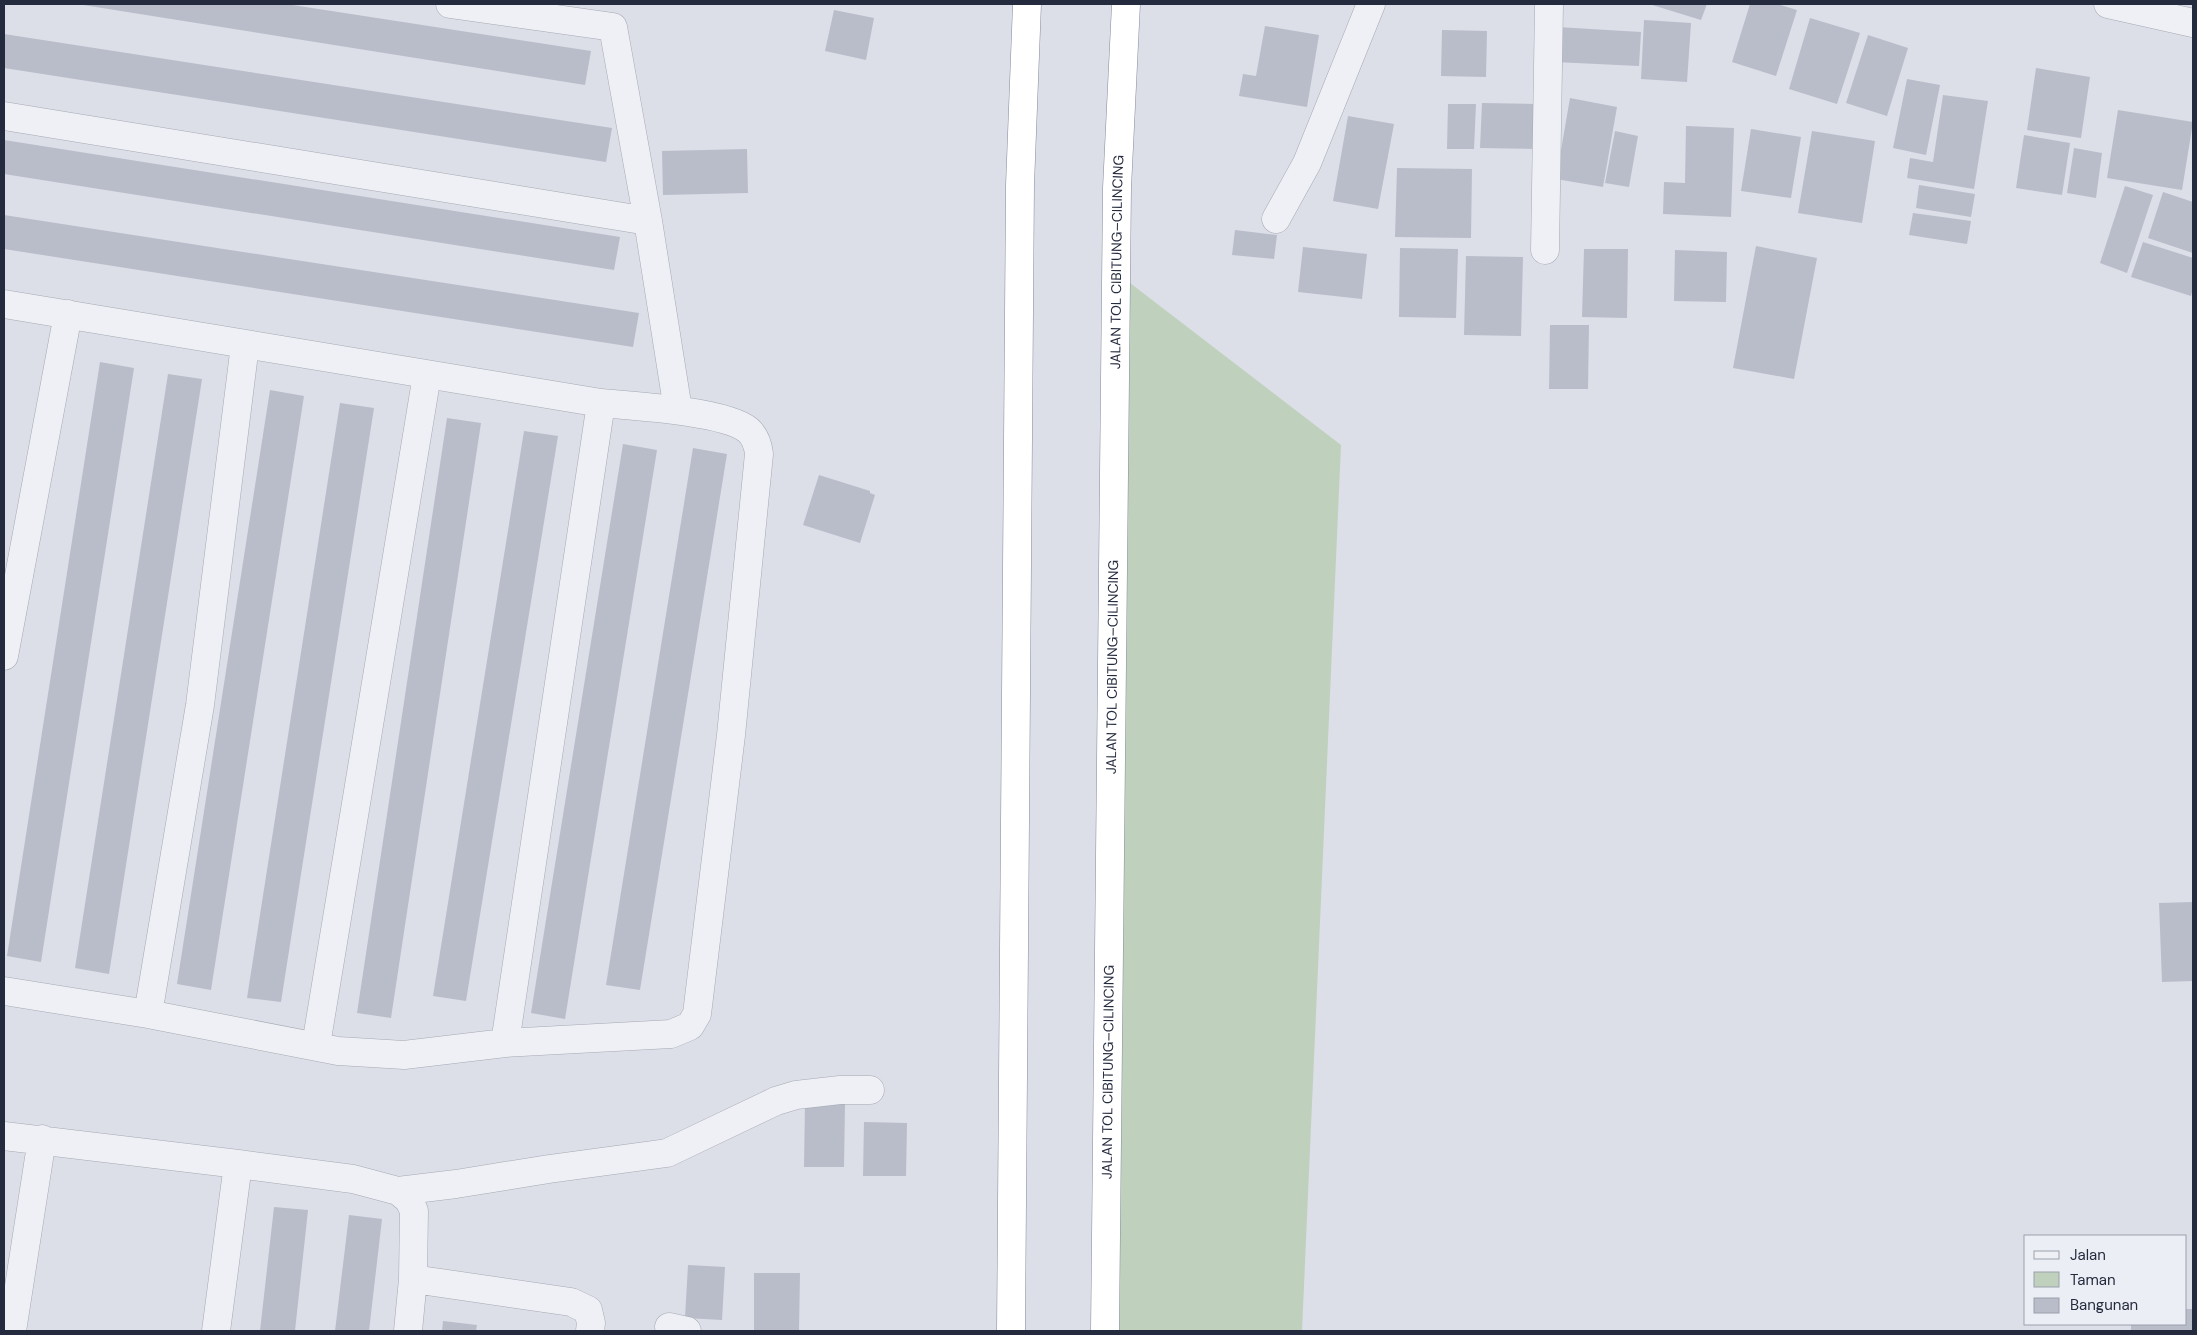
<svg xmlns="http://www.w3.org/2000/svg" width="2197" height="1335" font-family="'DM Sans',sans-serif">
<rect width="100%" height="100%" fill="#dcdfe7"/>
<path fill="#bfd1bd" d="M1117 273 1341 445 1302 1331H1109Z"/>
<path fill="#b9bdca" d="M77 4H286L591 51 585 85Z
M1649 4H1707L1701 20Z
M1750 4H1777L1797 10 1776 76 1732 62Z
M834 10 874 18 866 60 825 51Z
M1810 18 1860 33 1837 104 1789 89Z
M1644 20 1691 23 1687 82 1641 79Z
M1265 26 1319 35 1307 107 1239 96 1243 74 1256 76Z
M1557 27 1641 32 1639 66 1555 62Z
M1442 30 1487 31 1486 77 1441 76Z
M4 34 612 128 606 162 4 68Z
M1868 35 1908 48 1887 116 1846 103Z
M2036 68 2090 77 2081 138 2027 130Z
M1907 79 1940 85 1926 155 1893 148Z
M1943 95 1988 101 1974 189 1907 178 1910 158 1933 162Z
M1570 98 1617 107 1603 187 1556 179Z
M1482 103 1536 104V149L1480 148Z
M1448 104H1476L1474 149H1447Z
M2118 110 2193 122 2182 190 2107 178Z
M1348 116 1394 124 1378 209 1333 201Z
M1686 126 1734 128 1731 217 1663 214 1664 182 1685 183Z
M1751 129 1801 137 1791 198 1741 191Z
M1615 131 1638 136 1629 187 1605 183Z
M1812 131 1875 141 1862 223 1798 213Z
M2024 135 2070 143 2062 195 2016 188Z
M4 140 620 237 614 270 4 174Z
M2074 148 2102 153 2096 198 2067 193Z
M747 149 748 193 663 195 662 151Z
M1397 168 1472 169 1471 238 1395 237Z
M1919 185 1975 194 1971 217 1916 208Z
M2125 186 2153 195 2127 273 2100 263Z
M2163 192 2193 202V253L2148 238Z
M1913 213 1971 221 1967 244 1909 235Z
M4 215 639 313 633 347 4 249Z
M1235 230 1277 235 1274 259 1232 255Z
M2143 242 2193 258V288L2191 296 2131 277Z
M1756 246 1817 258 1794 379 1733 368Z
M1303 247 1367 254 1362 299 1298 292Z
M1400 248 1458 249 1456 318 1399 317Z
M1584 249H1628L1627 318 1582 317Z
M1675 250 1727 252 1726 302 1674 301Z
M1466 256 1523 257 1521 336 1464 335Z
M1550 325H1589L1588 389H1549Z
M100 362 134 368 41 962 7 956Z
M168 374 202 379 109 974 75 968Z
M270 390 304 396 211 990 177 984Z
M340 403 374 408 281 1002 247 998Z
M447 418 481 423 391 1018 357 1013Z
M524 431 558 436 466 1001 433 996Z
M623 444 657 450 565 1019 531 1013Z
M693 448 727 454 640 990 606 985Z
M819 475 870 491V493L875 495 860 543 803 525Z
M2193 902V981L2162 982 2159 903Z
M805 1103H845L844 1167H804Z
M864 1122 907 1123 906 1176H863Z
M274 1207 308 1210 295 1331H260Z
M349 1215 382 1219 369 1331H335Z
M688 1265 725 1267 722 1320 685 1318Z
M754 1273H800L799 1331H754Z
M2186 1309H2193V1331H2131V1324H2186Z
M443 1321 477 1325 476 1331H442Z"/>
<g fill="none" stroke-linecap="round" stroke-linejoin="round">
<defs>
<path id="minor" d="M450 4 613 27 648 221 678 410
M2108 4 2193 23
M4 116 648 221
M1276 219 1307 163 1371 4
M1545 250 1549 4
M4 304 601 403C634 406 725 411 748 430 756 437 758 445 759 454L731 735 697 1014 690 1026 671 1034 505 1043 404 1055 338 1051 148 1014 4 991
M4 656 68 314
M148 1014 200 705 245 345
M505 1043 601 403
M316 1045 427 375
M4 1136 238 1164 216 1331
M238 1164 353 1179 398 1191 409 1200 414 1211 413 1279 408 1331
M398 1191 456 1184 549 1169 667 1153 776 1101 796 1095 840 1090H870
M413 1279 571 1302 588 1310 591 1323 590 1331
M669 1327 687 1331
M12 1331 42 1139"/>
<g id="motorway">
<path d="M1011 1331 1020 185 1027 4"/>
<path id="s1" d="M1105 1331 1117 188 1126 4"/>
</g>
</defs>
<use href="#minor" stroke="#a5a9b4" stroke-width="29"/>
<use href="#motorway" stroke="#838a9e" stroke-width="29"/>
<use href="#minor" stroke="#eff0f5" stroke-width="28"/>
<use href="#motorway" stroke="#fff" stroke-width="28"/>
</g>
<g text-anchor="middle" stroke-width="4" stroke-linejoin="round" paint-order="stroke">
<g font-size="14" fill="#252b3e" stroke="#ebeef5">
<text dy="5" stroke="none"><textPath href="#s1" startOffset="1069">JALAN TOL CIBITUNG–CILINCING</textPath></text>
<text dy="5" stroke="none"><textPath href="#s1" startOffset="664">JALAN TOL CIBITUNG–CILINCING</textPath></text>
<text dy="5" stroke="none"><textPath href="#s1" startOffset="259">JALAN TOL CIBITUNG–CILINCING</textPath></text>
</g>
</g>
<rect width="2197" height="1335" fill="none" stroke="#252b3e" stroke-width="10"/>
<rect x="2024" y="1235" width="162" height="90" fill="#ebeef5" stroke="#9ca0ac"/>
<rect x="2034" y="1251" width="25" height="8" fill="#eff0f5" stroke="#9ca0ac"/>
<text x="2070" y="1260" font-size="15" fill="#252b3e">Jalan</text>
<rect x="2034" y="1272" width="25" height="15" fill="#bfd1bd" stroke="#9ca0ac"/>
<text x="2070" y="1285" font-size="15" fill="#252b3e">Taman</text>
<rect x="2034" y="1298" width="25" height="15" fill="#b9bdca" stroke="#9ca0ac"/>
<text x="2070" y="1310" font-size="15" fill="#252b3e">Bangunan</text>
</svg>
